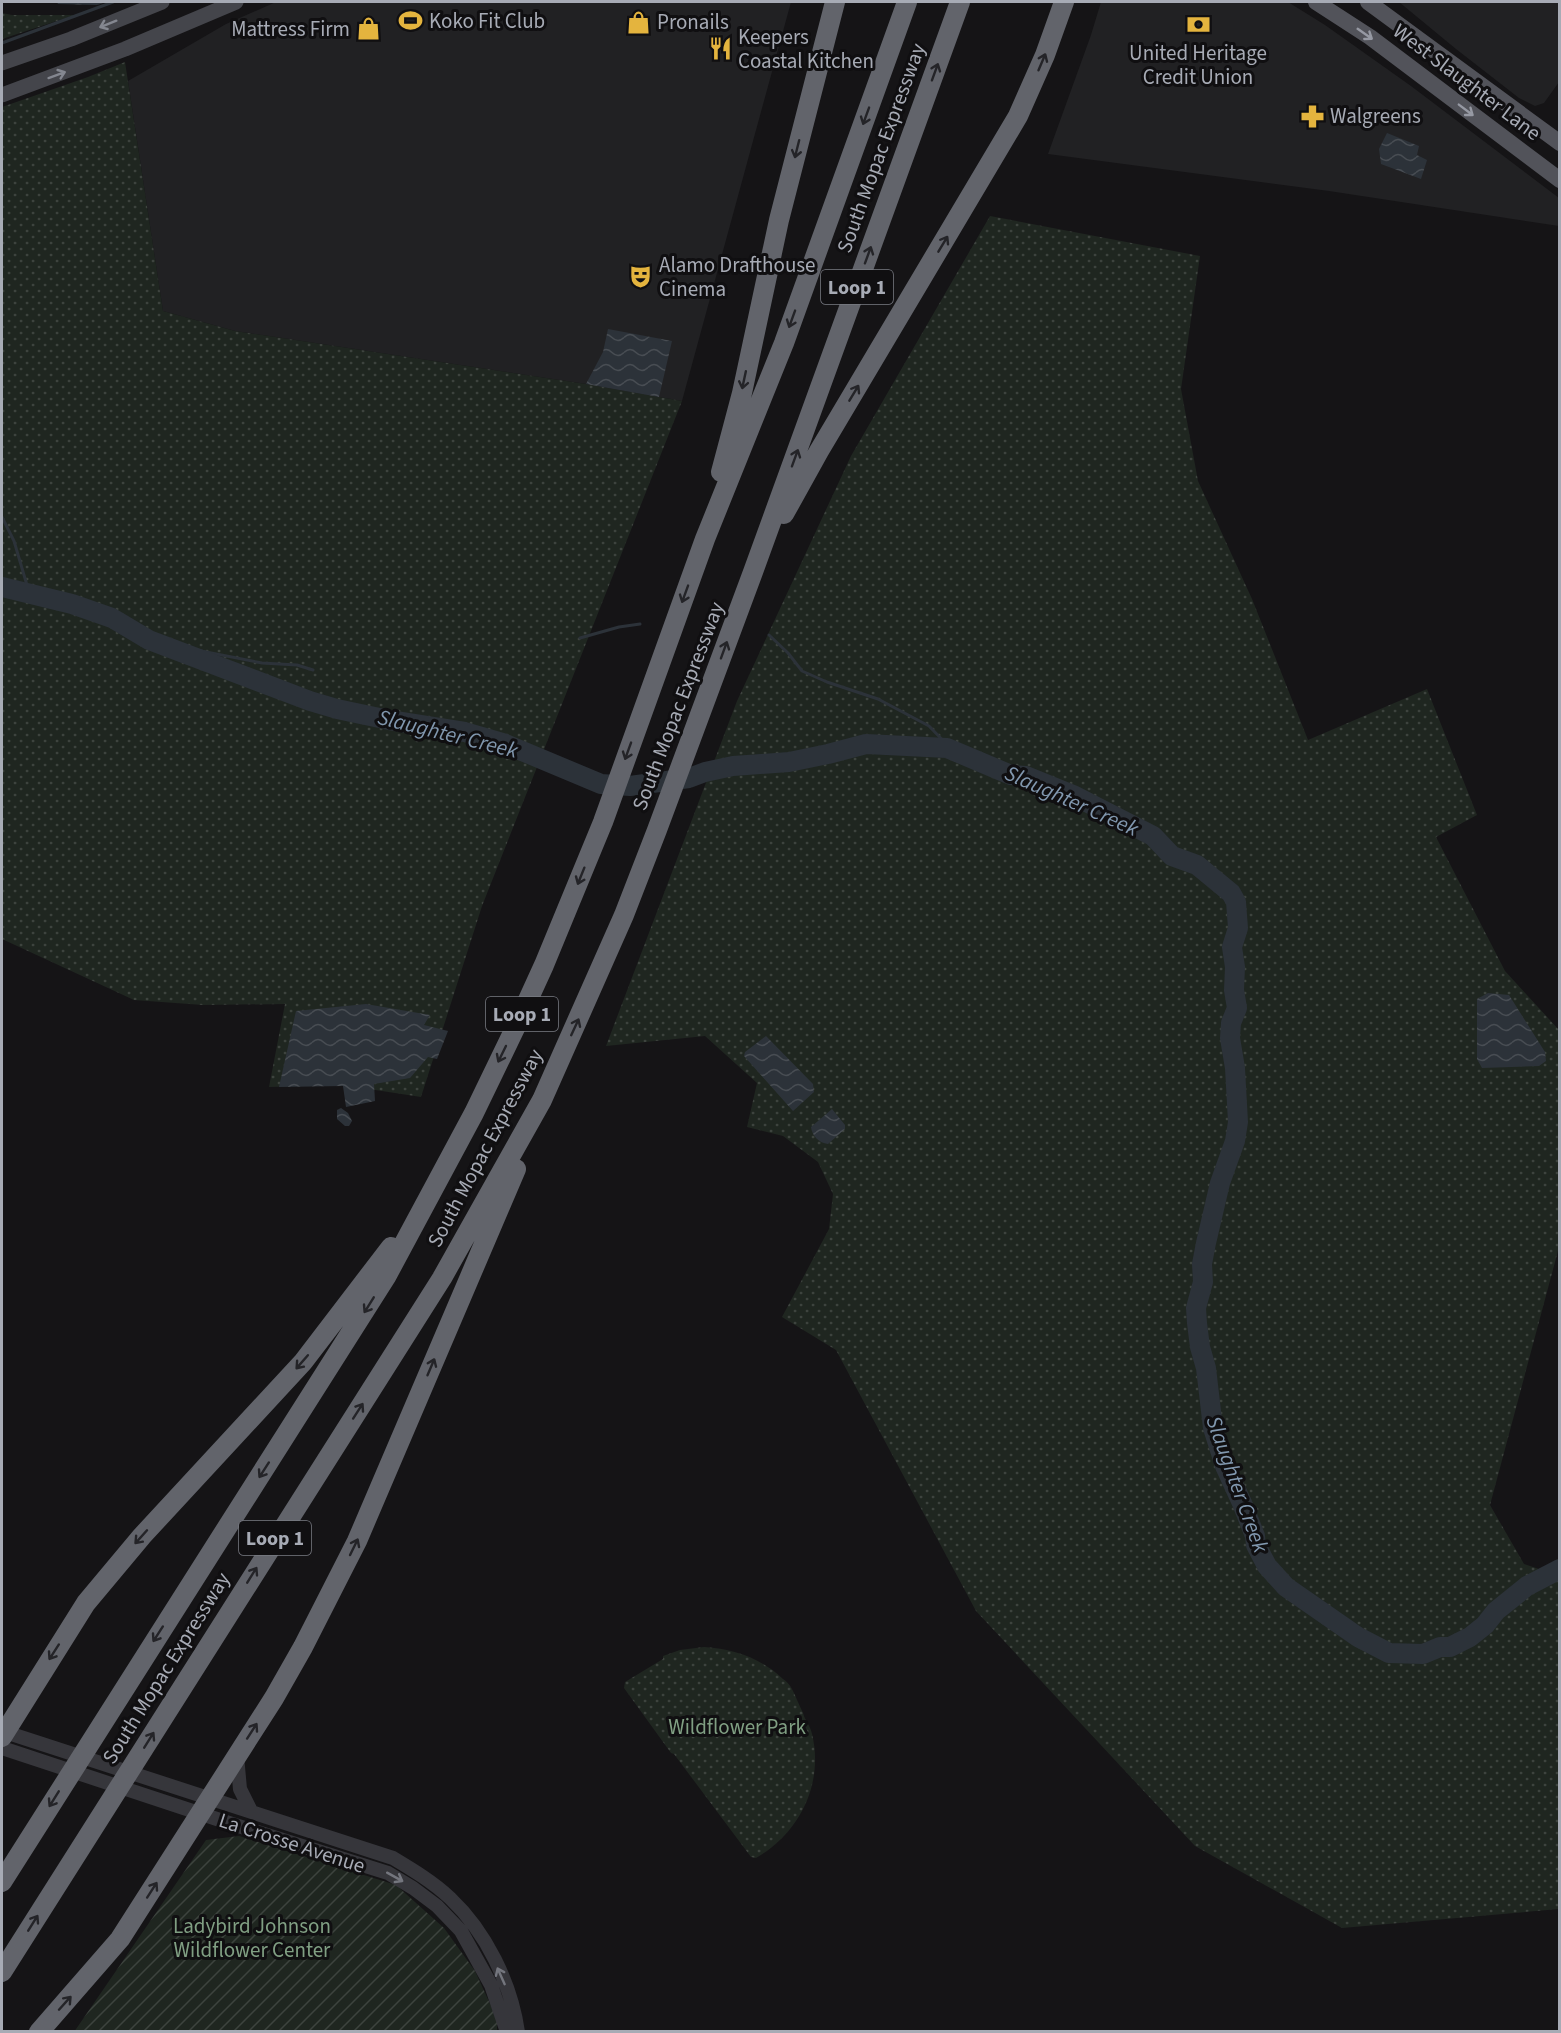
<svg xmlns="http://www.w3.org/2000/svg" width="1561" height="2033" font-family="'Source Sans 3',sans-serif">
<defs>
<pattern id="grass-dots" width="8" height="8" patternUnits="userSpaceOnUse" patternTransform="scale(1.5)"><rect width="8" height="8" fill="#1f2620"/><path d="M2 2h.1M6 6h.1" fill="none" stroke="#3d433e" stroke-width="1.8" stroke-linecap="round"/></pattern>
<pattern id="garden-furrows" width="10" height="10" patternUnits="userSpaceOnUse" patternTransform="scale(1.5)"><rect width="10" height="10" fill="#1f2620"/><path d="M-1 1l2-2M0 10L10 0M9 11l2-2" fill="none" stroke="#3d433e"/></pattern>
<pattern id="water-waves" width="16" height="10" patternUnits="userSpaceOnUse" patternTransform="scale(1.5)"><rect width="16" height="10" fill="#2c3239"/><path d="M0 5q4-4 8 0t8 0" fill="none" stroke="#484d53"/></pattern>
</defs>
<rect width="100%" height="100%" fill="#151416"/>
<path fill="#212123" d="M276 2H791L682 401 586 384 235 331 163 311 128 81 226 24Z
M1101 2H1288L1325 25 1411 86 1559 198V226L1329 191 1048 154 1091 35Z
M1399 2H1559V82L1544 103 1535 106 1519 98 1456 49Z"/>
<path fill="url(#grass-dots)" d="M2 13 12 15H75L2 39Z
M125 62 163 311 235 331 586 384 682 401 482 906 421 1097 343 1085 269 1087 285 1004 203 1005 134 1000 2 939V107L88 77Z
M990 216 1200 256 1181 389 1198 481 1252 599 1308 740 1427 689 1477 815 1436 837 1505 971 1559 1030V1247L1490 1505 1524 1564 1551 1573 1559 1571V1909L1342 1928 1195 1846 976 1611 836 1350 782 1317 829 1229 833 1194 818 1162 783 1136 747 1127 757 1083 705 1036 606 1046 737 701 851 456Z
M704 1647C734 1649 761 1658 783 1679 786 1681 790 1685 792 1689 796 1697 799 1705 803 1713 805 1721 810 1725 812 1734 824 1783 800 1833 756 1858L751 1857 748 1853 674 1754 671 1753 624 1688 625 1682 663 1659V1656L680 1650Z"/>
<path fill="url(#garden-furrows)" d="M239 1836 396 1885 444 1928 475 1971 497 2019V2031L74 2032 206 1840Z"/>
<path fill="url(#water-waves)" d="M57 2H106L97 5 58 4Z
M1387 133 1419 146 1417 155 1427 160 1421 179 1381 164 1379 149Z
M608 329 672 341 659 397 586 384 603 352Z
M1488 993 1509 995 1545 1052 1546 1061 1539 1066 1482 1068 1477 1059V999Z
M366 1004 430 1015 424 1025 448 1031 437 1059 428 1057 410 1078 374 1084 375 1101 346 1107 343 1086 279 1087 296 1011Z
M766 1036 813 1084 814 1092 793 1111 744 1056 745 1052Z
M341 1108 348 1113 352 1121 349 1126H345L337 1119V1110Z
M832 1109 845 1125V1129L828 1144C819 1143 812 1136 811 1127Z"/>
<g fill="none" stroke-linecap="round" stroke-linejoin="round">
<path stroke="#2c3239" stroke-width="3" d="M2 43 113 2
M2 517 14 541 29 592
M769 635 788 653 802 671 827 682 878 699 929 726 954 752
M580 638 619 627 640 624
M190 656 196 650 262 663 297 665 313 670"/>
<path stroke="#2c3239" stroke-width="20" d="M2 587 72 604 112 618 149 640 310 701 337 709 389 720 465 732 503 743 601 784 630 786 689 778 705 772 733 766 789 762 828 754 866 744 947 748 1011 775 1026 776 1073 795 1153 836 1172 856 1197 865 1231 893 1236 902 1238 928 1232 947 1235 967 1234 990 1237 1008 1231 1023 1230 1038 1235 1068 1238 1122 1235 1141 1220 1183 1206 1243 1202 1264 1203 1282 1196 1308 1197 1323 1200 1347 1206 1368 1213 1428 1225 1466 1242 1503 1255 1536 1256 1545 1267 1566 1286 1587 1358 1637 1389 1653 1423 1654 1440 1647H1450L1470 1637 1485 1625 1496 1611 1527 1586 1560 1569"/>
<path stroke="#36363b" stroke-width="14" d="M2 1731 393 1858C413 1870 433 1882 450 1898 486 1932 511 1983 518 2032
M2 1748 232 1824 388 1873 413 1888 437 1906 461 1931 491 1985 507 2032
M237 1756 240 1789 251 1811"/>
<path stroke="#44454b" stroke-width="15" d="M2 63 71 39 162 2
M2 95 125 49 236 2"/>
<path stroke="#52535a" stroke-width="16" d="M1316 2 1370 37 1560 180
M1368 2 1560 143"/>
<path stroke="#62646b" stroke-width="20" d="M721 472 742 393 779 220 835 2
M784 514 819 451 1018 116 1045 55 1064 2
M2 1737 86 1603 142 1536 303 1362 391 1247
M2 1882 386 1277 474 1113 518 1022 544 965 603 822 705 539 784 343 907 2
M2 1972 442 1278 542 1100 624 915 657 830 753 572 960 2
M39 2032 120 1939 274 1698 303 1647 357 1541 516 1169"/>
</g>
<defs><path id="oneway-shaft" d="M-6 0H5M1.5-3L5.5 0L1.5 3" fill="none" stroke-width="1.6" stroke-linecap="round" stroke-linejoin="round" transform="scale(1.5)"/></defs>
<g stroke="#848790">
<use href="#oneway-shaft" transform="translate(108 24) rotate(158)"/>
<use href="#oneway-shaft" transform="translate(57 75) rotate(-20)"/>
</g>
<g stroke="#9699a3">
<use href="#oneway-shaft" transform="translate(1365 34) rotate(35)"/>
<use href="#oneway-shaft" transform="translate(1466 110) rotate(37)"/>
</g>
<g stroke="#242428">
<use href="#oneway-shaft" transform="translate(1042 62) rotate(-67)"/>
<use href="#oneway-shaft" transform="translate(935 72) rotate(-70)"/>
<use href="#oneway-shaft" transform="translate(866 116) rotate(110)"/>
<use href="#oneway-shaft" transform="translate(797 149) rotate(104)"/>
<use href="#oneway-shaft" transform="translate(943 244) rotate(-59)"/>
<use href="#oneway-shaft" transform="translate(868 255) rotate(-70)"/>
<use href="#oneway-shaft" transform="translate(792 319) rotate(110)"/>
<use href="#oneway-shaft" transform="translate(744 380) rotate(102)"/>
<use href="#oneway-shaft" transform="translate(854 393) rotate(-59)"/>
<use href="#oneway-shaft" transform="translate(795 458) rotate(-70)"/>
<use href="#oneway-shaft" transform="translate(685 594) rotate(110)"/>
<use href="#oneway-shaft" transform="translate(724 650) rotate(-70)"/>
<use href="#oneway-shaft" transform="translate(628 751) rotate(110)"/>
<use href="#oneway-shaft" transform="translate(581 876) rotate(112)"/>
<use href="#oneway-shaft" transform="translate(575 1027) rotate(-65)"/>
<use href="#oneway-shaft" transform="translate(502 1054) rotate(116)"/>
<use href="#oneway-shaft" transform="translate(369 1305) rotate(122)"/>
<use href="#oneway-shaft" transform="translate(302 1362) rotate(131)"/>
<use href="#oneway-shaft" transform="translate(431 1367) rotate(-67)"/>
<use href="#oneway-shaft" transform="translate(358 1411) rotate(-57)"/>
<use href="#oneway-shaft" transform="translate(264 1470) rotate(123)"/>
<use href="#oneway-shaft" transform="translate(141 1537) rotate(132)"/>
<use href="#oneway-shaft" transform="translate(354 1547) rotate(-64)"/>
<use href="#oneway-shaft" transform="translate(252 1575) rotate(-58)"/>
<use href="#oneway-shaft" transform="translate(158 1634) rotate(123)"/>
<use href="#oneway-shaft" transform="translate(54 1652) rotate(123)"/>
<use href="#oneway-shaft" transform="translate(252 1731) rotate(-57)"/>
<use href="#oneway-shaft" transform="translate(149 1740) rotate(-58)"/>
<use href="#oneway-shaft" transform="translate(54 1799) rotate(122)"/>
<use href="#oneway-shaft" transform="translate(152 1890) rotate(-57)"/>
<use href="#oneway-shaft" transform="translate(33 1923) rotate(-58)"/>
<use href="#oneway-shaft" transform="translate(65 2003) rotate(-48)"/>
</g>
<g stroke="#74767e">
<use href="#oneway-shaft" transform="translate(395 1877) rotate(29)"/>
<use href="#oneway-shaft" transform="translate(501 1976) rotate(-114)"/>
</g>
<defs>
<symbol id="stadium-bare" viewBox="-9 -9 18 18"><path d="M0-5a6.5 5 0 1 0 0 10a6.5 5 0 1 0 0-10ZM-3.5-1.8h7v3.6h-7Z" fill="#e4b43e" stroke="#100f11" stroke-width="2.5" paint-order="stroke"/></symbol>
<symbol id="shop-bare" viewBox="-9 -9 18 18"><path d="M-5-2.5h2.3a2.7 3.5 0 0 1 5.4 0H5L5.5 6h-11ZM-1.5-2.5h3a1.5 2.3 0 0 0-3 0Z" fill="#e4b43e" stroke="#100f11" stroke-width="2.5" paint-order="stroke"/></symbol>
<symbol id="bank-bare" viewBox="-9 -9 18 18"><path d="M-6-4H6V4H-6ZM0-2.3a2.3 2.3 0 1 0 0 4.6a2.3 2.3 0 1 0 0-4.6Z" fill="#e4b43e" stroke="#100f11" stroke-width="2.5" paint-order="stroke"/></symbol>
<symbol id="restaurant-bare" viewBox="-9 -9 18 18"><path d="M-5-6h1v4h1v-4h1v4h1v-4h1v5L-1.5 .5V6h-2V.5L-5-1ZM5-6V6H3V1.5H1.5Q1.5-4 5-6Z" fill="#e4b43e" stroke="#100f11" stroke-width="2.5" paint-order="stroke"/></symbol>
<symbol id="pharmacy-bare" viewBox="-9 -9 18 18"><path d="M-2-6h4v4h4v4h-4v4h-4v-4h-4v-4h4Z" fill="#e4b43e" stroke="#100f11" stroke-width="2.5" paint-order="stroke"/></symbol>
<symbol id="theatre-bare" viewBox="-9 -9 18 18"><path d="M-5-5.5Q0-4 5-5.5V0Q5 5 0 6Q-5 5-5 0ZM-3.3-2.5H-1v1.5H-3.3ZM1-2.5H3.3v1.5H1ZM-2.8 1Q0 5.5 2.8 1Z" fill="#e4b43e" stroke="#100f11" stroke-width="2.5" paint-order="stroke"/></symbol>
</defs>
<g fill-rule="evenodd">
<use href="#stadium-bare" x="394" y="4" width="33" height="33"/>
<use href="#shop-bare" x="622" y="6" width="33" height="33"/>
<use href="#bank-bare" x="1182" y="8" width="33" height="33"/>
<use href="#shop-bare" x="352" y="12" width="33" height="33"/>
<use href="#restaurant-bare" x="704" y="32" width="33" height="33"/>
<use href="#pharmacy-bare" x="1296" y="100" width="33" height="33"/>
<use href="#theatre-bare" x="624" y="260" width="33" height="33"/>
</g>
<g text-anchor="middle" stroke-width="6" stroke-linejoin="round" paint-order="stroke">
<g fill="#100f11" stroke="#7a7c84" stroke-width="1.5">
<rect x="821" y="270" width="72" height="34" rx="4.5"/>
<rect x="486" y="997" width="72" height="34" rx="4.5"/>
<rect x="239" y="1521" width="72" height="34" rx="4.5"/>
</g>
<g font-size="20" font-weight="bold" fill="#a7abb5">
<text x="857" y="294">Loop 1</text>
<text x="522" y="1021">Loop 1</text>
<text x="275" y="1545">Loop 1</text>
</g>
<g font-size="21" fill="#a7abb5" stroke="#100f11" text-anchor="start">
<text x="429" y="28">Koko Fit Club</text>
<text x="657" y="29">Pronails</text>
<text x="350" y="36" text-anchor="end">Mattress Firm</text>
<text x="738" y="44">Keepers<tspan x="738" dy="24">Coastal Kitchen</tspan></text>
<text x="1198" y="60" text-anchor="middle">United Heritage<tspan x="1198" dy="24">Credit Union</tspan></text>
<text x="1330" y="123">Walgreens</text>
<text x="659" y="272">Alamo Drafthouse<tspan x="659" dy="24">Cinema</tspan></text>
</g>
<g font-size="21" fill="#a7abb5" stroke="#100f11">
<text transform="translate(1467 82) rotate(37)" y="7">West Slaughter Lane</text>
<text transform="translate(881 148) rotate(-70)" y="7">South Mopac Expressway</text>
<text transform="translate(678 706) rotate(-69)" y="7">South Mopac Expressway</text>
<text transform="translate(485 1148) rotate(-62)" y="7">South Mopac Expressway</text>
<text transform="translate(166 1668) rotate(-58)" y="7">South Mopac Expressway</text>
<text transform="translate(292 1843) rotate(18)" y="7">La Crosse Avenue</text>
</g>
<g font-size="21" fill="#809f83" stroke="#100f11">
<text x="737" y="1734">Wildflower Park</text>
<text x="252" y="1933">Ladybird Johnson<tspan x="252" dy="24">Wildflower Center</tspan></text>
</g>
<g font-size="22" font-style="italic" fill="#8197ae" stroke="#100f11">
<text transform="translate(448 733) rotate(14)" y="8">Slaughter Creek</text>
<text transform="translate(1072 800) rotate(24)" y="8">Slaughter Creek</text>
<text transform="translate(1238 1484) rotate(70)" y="8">Slaughter Creek</text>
</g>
</g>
<rect width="1561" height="2033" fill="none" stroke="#a7abb5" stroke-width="6"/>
</svg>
